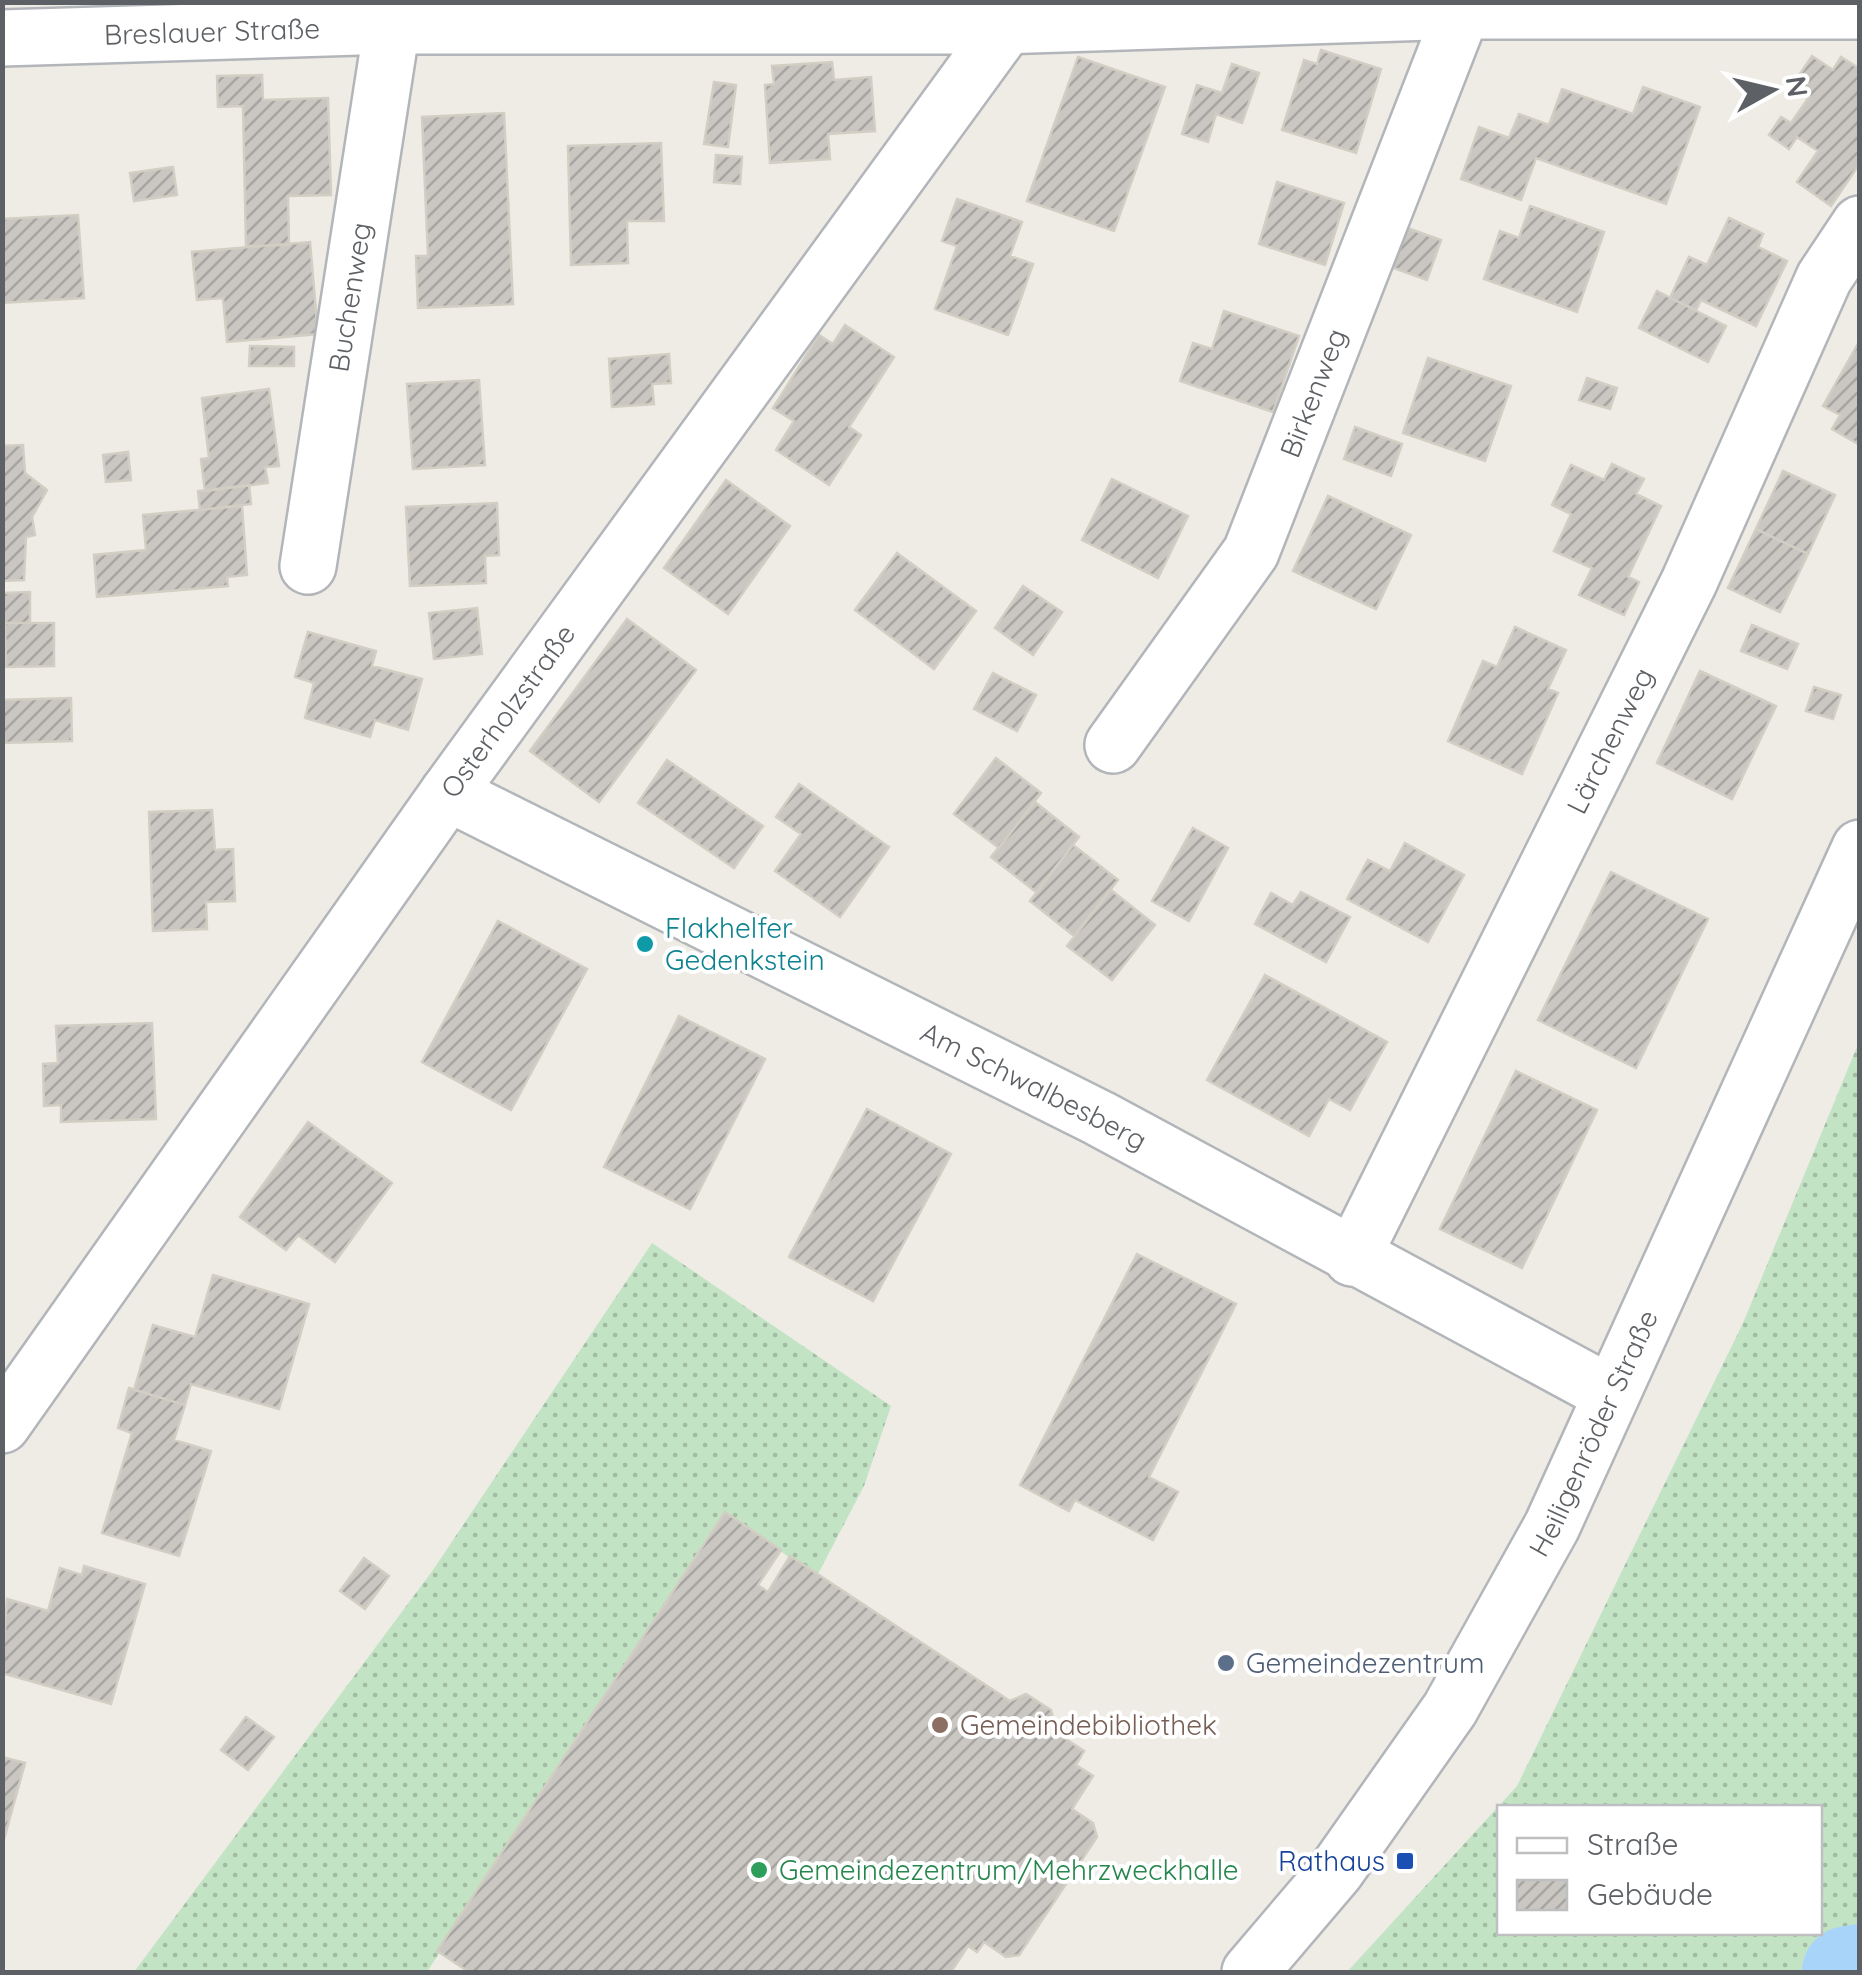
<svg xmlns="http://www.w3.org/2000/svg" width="1862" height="1975" font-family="Quicksand,sans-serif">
<defs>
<pattern id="grass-dots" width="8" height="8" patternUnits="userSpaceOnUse" patternTransform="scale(2.5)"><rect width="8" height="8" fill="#c3e4c4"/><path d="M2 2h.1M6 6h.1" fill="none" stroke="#a2bca3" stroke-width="1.8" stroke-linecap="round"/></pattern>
<pattern id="building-hatch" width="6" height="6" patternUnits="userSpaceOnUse" patternTransform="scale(2.5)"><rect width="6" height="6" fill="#cac7c2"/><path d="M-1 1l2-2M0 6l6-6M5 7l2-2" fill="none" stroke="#a7a5a1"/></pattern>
</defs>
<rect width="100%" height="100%" fill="#eeece5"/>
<path fill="url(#grass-dots)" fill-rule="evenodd" d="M1859 1042V1972H1347L1517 1786 1743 1323ZM1500 1808H1820V1932H1500Z
M652 1243 891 1406 864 1486 817 1576 724 1513 427 1972H134L433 1570Z"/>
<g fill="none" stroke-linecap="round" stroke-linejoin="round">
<path stroke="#a9d4fa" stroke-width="92" d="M1848 1972 1860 1970"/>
</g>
<path fill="url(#building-hatch)" stroke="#d2cec3" stroke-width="2.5" d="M1321 50 1381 69 1356 153 1282 130 1304 60 1317 64Z
M1812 56 1833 70 1841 57 1860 69V163L1831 206 1797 182 1818 151 1797 137 1789 149 1769 135 1781 117 1791 123 1809 97 1792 86Z
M1078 57 1165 87 1114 231 1027 201Z
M832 62 834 80 871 77 875 131 828 134 830 159 770 163 765 85 774 84 772 66Z
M1232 64 1259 73 1242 123 1216 114 1208 142 1182 134 1197 85 1222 93Z
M262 75 263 100 328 98 331 195 288 196 289 245 246 246 243 106 218 107 217 76Z
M714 82 736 85 728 147 704 144Z
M1643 87 1700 107 1666 204 1536 158 1521 200 1461 179 1479 127 1509 138 1519 114 1549 125 1562 89 1633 114Z
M504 113 513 304 418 308 416 256H428L422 117Z
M661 143 664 221H627L628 263 571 265 568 146Z
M716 155 742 157 740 184 714 182Z
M173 167 177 195 134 201 130 173Z
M1277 182 1344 203 1325 265 1259 244Z
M957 199 1022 222 1010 256 1033 264 1008 335 935 309 957 246 942 241Z
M1530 206 1604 232 1577 312 1484 279 1500 231 1519 238Z
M78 215 84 298 2 303V219Z
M1729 218 1763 234 1758 247 1787 261 1756 326 1701 300 1696 310 1670 298 1689 257 1707 265Z
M1399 225 1441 240 1427 280 1385 265Z
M310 242 318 334 227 342 223 298 197 300 192 252Z
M1657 291 1726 326 1708 362 1639 328Z
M1224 311 1299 336 1273 412 1180 381 1193 343 1212 349Z
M845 325 894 357 849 427 861 435 829 485 776 450 794 421 773 408 819 335 833 344Z
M1860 340V445L1832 429 1840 415 1823 406Z
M250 346 294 347V366H249Z
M669 354 671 383 652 384 654 404 612 407 609 359Z
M1428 358 1511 386 1485 461 1403 433Z
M1587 378 1617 388 1610 409 1579 400Z
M479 380 485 465 413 469 407 384Z
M269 389 279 466 265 467 268 483 205 491 201 459 209 458 202 398Z
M1355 427 1402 444 1391 476 1344 459Z
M23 445 25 473 47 490 32 517 35 535 26 537 24 580 2 581V446Z
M128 452 131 480 106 482 103 455Z
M1612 464 1644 479 1636 494 1661 506 1628 577 1639 582 1624 615 1579 595 1592 568 1554 551 1571 514 1552 505 1571 465 1604 480Z
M1783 471 1835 495 1808 554 1756 529Z
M1112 479 1188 516 1158 578 1082 540Z
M726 480 790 526 728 614 664 568Z
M249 485 251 504 200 510 198 491Z
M1328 496 1411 535 1376 609 1293 571Z
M497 503 499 555 485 556 486 583 410 586 406 507Z
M242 506 247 575 227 577 228 586 97 597 94 555 146 550 143 515Z
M1756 529 1808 554 1780 612 1728 588Z
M897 553 976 611 934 669 855 610Z
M1023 586 1062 612 1033 655 995 628Z
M30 592V623H2V593Z
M477 608 482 654 434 659 429 613Z
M627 619 696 670 599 802 530 751Z
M5 623H54V666L6 667Z
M1752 625 1798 644 1787 669 1741 651Z
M1515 627 1566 650 1548 689 1558 693 1522 774 1448 741 1483 661 1497 667Z
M308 632 376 651 372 666 422 679 408 730 375 720 370 737 305 718 314 683 295 677Z
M1700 671 1776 706 1732 799 1657 763Z
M993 673 1036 695 1017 731 974 709Z
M1814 687 1841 695 1833 719 1806 711Z
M71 698 72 741 2 743V700Z
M996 758 1041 793 999 848 954 814Z
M667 760 763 826 734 868 638 803Z
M799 784 889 847 840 917 775 871 801 834 776 817Z
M1035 802 1079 837 1036 892 991 857Z
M212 810 215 850 233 849 235 901 206 902 207 929 153 931 149 812Z
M1193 828 1228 848 1189 921 1152 901Z
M1405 843 1464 875 1428 942 1347 899 1368 860 1390 871Z
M1073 845 1118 880 1074 936 1030 901Z
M1611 872 1708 919 1636 1068 1538 1020Z
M1111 890 1155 925 1112 980 1067 946Z
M1301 892 1350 917 1326 962 1255 924 1271 893 1293 905Z
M498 921 587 969 511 1110 422 1062Z
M1265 975 1387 1042 1350 1110 1329 1099 1309 1136 1207 1080Z
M679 1016 765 1059 690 1209 604 1167Z
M152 1023 156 1119 61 1122V1105L44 1106 43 1064 58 1063 56 1026Z
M1516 1071 1597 1110 1522 1268 1440 1229Z
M867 1109 951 1154 873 1301 789 1257Z
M308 1122 392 1183 335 1262 298 1235 286 1250 240 1217Z
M1137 1254 1236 1304 1149 1477 1178 1492 1153 1540 1075 1500 1069 1511 1020 1485Z
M213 1275 309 1304 279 1409 191 1384 185 1405 134 1390 153 1325 195 1337Z
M129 1388 185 1405 174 1440 211 1451 179 1556 102 1533 132 1433 118 1428Z
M725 1512 781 1550 758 1585 768 1592 790 1556 1010 1701 1026 1694 1051 1710 1054 1721 1049 1728 1084 1751 1076 1765 1093 1776 1072 1809 1093 1823 1097 1837 1019 1955 1006 1957 984 1942 977 1952 968 1946 951 1972H469L437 1951Z
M364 1558 389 1576 365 1609 340 1591Z
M84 1566 145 1584 111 1704 2 1673 7 1599 48 1611 60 1568 82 1575Z
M246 1717 274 1737 248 1770 221 1750Z
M2 1757 25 1763 3 1843H2Z"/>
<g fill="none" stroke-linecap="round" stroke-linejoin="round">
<defs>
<g id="minor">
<path id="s1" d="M2 38 392 26H1002L1462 11H1860"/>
<path id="s2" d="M308 566 392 26"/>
<path id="s3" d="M1113 745 1251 552 1462 11"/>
<path id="s4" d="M448 793 1099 1118 1611 1394"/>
<path id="s5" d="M1352 1258 1689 582 1824 278 1860 224"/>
<path id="s6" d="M2 1425 448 793 1021 6"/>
<path id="s7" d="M1250 1972 1336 1871 1450 1709 1552 1526 1860 848"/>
</g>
</defs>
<use href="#minor" stroke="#b2b5b9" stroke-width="60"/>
<use href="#minor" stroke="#fff" stroke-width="55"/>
</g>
<circle fill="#0f9aa8" stroke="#fff" stroke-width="4" cx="645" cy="944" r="10"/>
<circle fill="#5c6f8a" stroke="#fff" stroke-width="4" cx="1226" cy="1663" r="10"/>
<circle fill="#8d6e63" stroke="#fff" stroke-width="4" cx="940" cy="1725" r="10"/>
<rect fill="#1a4fb4" stroke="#fff" stroke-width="4" x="1395" y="1851" width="20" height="20" rx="5"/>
<circle fill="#2e9e5b" stroke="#fff" stroke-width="4" cx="759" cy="1870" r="10"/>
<g text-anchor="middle" stroke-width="8" stroke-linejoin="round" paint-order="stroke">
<g font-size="28" fill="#5d6064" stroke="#fff">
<text dy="10" stroke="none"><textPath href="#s1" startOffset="210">Breslauer Straße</textPath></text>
<text dy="10" stroke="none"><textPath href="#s2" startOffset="272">Buchenweg</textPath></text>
<text dy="10" stroke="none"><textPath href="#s3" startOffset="408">Birkenweg</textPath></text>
<text dy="10" stroke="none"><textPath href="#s6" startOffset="875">Osterholzstraße</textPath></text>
<text dy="10" stroke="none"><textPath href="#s5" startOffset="578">Lärchenweg</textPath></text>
<text dy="10" stroke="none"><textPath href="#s4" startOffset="655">Am Schwalbesberg</textPath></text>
<text dy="10" stroke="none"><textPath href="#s7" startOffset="642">Heiligenröder Straße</textPath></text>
</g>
<g font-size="28" fill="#0d838f" stroke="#fff" text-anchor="start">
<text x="665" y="938">Flakhelfer<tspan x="665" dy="32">Gedenkstein</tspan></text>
</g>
<g font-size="28" fill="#4e5e75" stroke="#fff" text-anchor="start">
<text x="1246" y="1673">Gemeindezentrum</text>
</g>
<g font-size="28" fill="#785e54" stroke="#fff" text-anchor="start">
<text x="960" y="1735">Gemeindebibliothek</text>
</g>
<g font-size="28" fill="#164399" stroke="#fff" text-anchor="end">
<text x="1385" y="1871">Rathaus</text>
</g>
<g font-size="28" fill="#27864d" stroke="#fff" text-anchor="start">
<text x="779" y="1880">Gemeindezentrum/Mehrzweckhalle</text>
</g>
</g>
<rect width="1862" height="1975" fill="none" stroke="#5d6064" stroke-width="10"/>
<rect x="1497" y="1805" width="325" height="130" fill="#ffffff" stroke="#bebfc1" stroke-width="2.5"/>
<rect x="1517" y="1838" width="50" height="15" fill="#ffffff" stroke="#bebfc1" stroke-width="2.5"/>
<text x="1587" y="1855" font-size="30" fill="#5d6064">Straße</text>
<rect x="1517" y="1880" width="50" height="30" fill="url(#building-hatch)" stroke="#bebfc1" stroke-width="2.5"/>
<text x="1587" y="1905" font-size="30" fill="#5d6064">Gebäude</text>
<g transform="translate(1772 90) rotate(82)" stroke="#ffffff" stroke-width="8" paint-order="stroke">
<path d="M0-8L18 38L0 25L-18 38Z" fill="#5d6064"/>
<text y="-15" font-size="28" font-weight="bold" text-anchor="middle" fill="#5d6064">N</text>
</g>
</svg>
